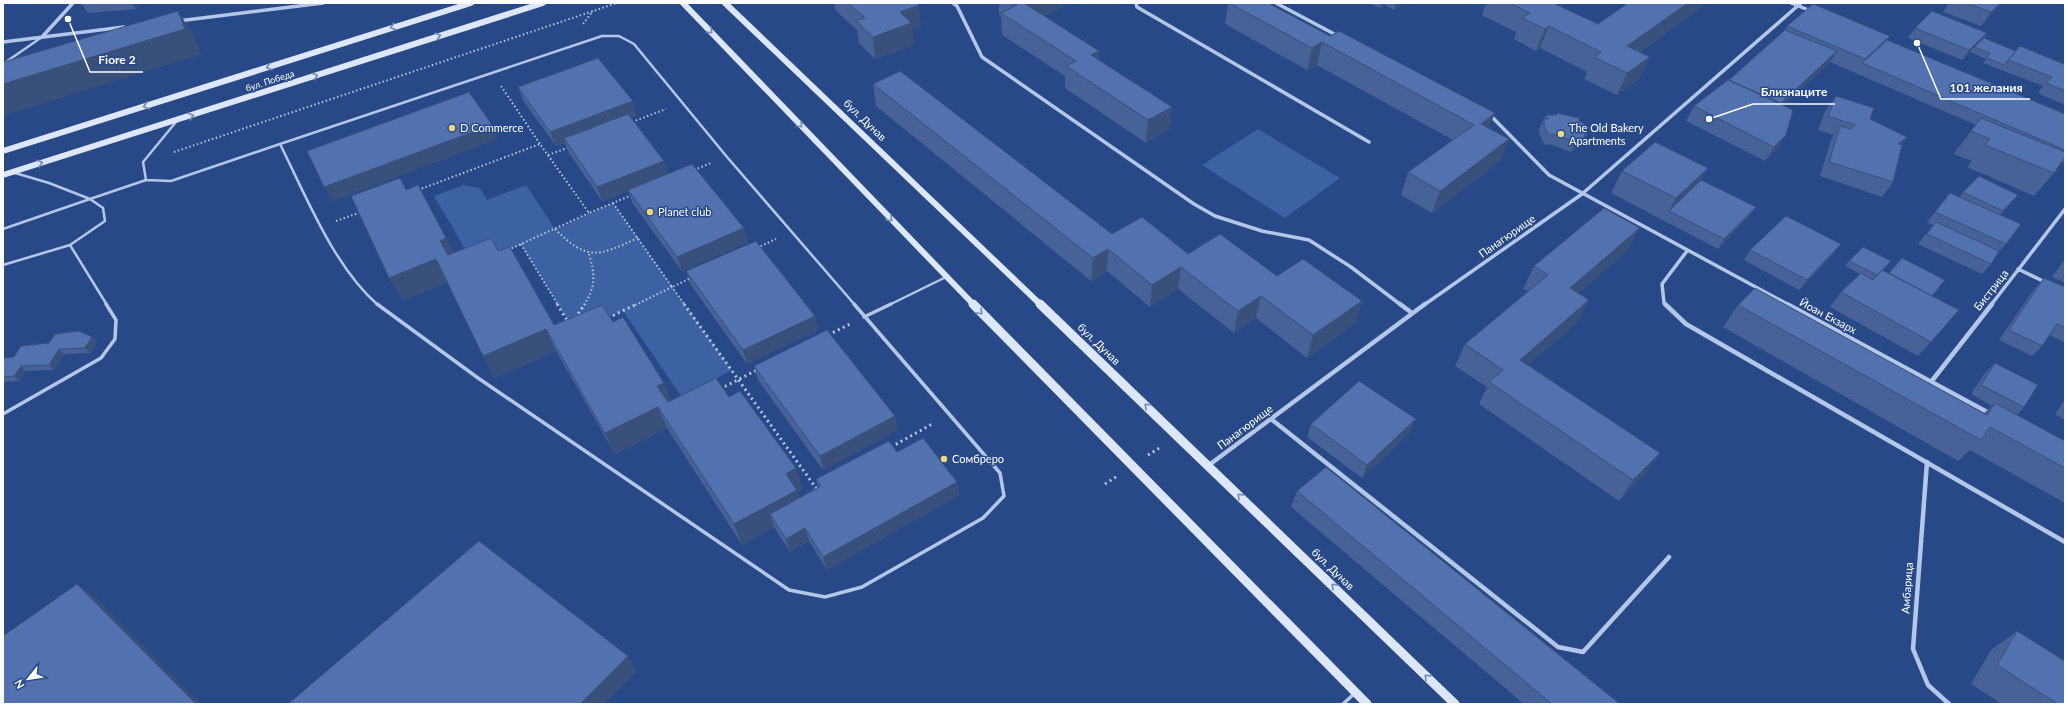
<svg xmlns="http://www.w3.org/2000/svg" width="2068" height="707" font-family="Lato,sans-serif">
<rect width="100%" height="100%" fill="#284987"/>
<path fill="#3d62a3" d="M1258 129 1340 178 1285 218 1202 165Z
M464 185 480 188 487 200 526 185 555 229 613 203 732 370 681 396 623 311 576 334 521 245 474 264 434 196Z"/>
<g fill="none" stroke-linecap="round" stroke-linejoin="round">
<path stroke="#b4c7e8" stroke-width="2" stroke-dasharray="1.5 2.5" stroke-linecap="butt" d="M583 24 593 11
M501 86 540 144
M632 122 666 109
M174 152 617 3
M548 155 570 147
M694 170 711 163
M418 190 540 144 589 213 632 195
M613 203 672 287 691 278
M336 221 361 212
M555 229C588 262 598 256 638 238
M521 244 558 305
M757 248 776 239
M508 250 589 213
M584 305C596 287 595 274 589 254
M635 305 672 287 685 305"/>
<path stroke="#b4c7e8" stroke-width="3" stroke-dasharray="2 3.5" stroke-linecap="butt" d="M557 304 568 322
M684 304 816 488 820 486
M575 318 585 304
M608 318 637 304
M828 335 850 324
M720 389 757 370
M891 447 934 423
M1148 455 1161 447
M1105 484 1116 477"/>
<path stroke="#b4c7e8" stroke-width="2.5" d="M3 64 42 37
M176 122 143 162 146 180 171 181 280 144
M15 173 49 183 90 199 146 180
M3 229 90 199 103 208 105 221 70 245 107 305
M3 265 70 245
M378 305C334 267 306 196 280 144L602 36H619L634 44 727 157 855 305
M889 305 946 277"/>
<path stroke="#b4c7e8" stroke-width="3.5" d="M377 304 478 378 789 590 825 597 862 587 983 518 1004 496 1000 473 854 304
M864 317 891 304
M3 414 101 358 115 339 116 320 106 304
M1343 704 1355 693"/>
<path stroke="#b4c7e8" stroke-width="3.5" d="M953 3 957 6 982 57 1194 204 1215 216 1262 231 1309 240 1351 267 1401 305
M1136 3 1137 7 1369 142
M1276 3 1338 36
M1791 3 1811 11
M178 21 323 3
M42 37 73 3
M3 42 124 27
M1490 115 1549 175 1789 305
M2018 269 2045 282
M1424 305 1582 194 1801 3
M1666 305 1664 303 1662 284 1687 251
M1991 305 2065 209"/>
<path stroke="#b4c7e8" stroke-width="4.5" d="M1400 304 1412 313
M1665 304 1686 324 2065 542
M1787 304 1989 413
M1931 382 1992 304
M1271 419 1558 647 1583 652 1669 557
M1927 462 1913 649 1928 685 1949 704
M1209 465 1425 304"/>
<path stroke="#dee7f7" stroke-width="6" d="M683 3 974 305
M725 3 1041 305
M3 151 471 3
M3 175 543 3"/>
<path stroke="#dee7f7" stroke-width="9" d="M973 304 1367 704
M1040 304 1455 704"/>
</g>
<path fill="#466296" d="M81 3H141L136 9 88 13Z
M834 3H917L921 27 912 30 914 45 875 59 859 43 857 30 835 10Z
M999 3H1069L1044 16 1099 51V60L1172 107 1170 129 1146 143 1065 88V76L1002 35 1001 16 999 15Z
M1228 3H1268L1489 128 1500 161 1432 213 1401 195 1408 172 1453 140 1317 65 1307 70 1225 24Z
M1369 3H1405L1394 10 1385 5 1380 8Z
M1486 3H1564L1562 7 1598 24 1628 3H1705L1703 6 1640 52 1639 79 1617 95 1584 79 1587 72 1540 48 1536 51 1514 39 1516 32 1482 15Z
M1949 3H2002L1981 26 1943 12Z
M1787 26 1890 36 1887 40 2065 114V162L2064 163 2062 162 2054 173 2034 196 1967 167 1972 161 1953 154 1976 125 1830 62 1783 106 1786 135 1777 149 1765 161 1686 121 1694 106 1729 80 1785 30Z
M1915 28 1987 33 1984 38 2016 51 2064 64 2065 63V105L2038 93 2043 86 1983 63 1986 59 1970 52 1962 60 1908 38Z
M873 84 1112 234 1277 276 1362 301 1355 323 1307 358 1256 318 1234 333 1178 289 1150 307 1107 271 1091 281 876 106Z
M518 87 637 115 631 117 664 161 668 174 744 228 748 242 682 271 633 204 628 191 602 201 569 153 565 143 556 146 524 102Z
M1836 96 1870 119 1907 137 1901 145 1893 182 1882 197 1820 176 1831 140 1834 135 1818 130 1826 110Z
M1557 113 1579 121 1589 127 1587 132 1588 133 1582 146 1571 152 1549 144 1548 145 1544 144 1539 133 1540 130 1539 129 1543 119H1544L1546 115H1556Z
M1622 171 1701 180 1756 207 1749 217 1718 249 1611 193Z
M406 190 454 252 498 251 554 325 613 322 664 383 671 400 729 397 796 468 802 489 798 491 799 498 818 487 816 479 897 452 957 482 959 495 827 570 809 541 790 552 774 527 742 545 667 428 615 454 556 351 495 378 483 356 447 282 403 300 389 278Z
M1963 192 2018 195 2000 215 2006 244 1997 254 1991 264 1982 274 1918 244 1933 225 1927 222 1950 193 1960 197Z
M1628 250 1578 293 1589 300 1577 322 1528 365 1660 453 1645 474 1619 501 1479 404 1487 387 1455 366 1465 344 1528 291 1523 289 1534 266Z
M1750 250 1834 254 1799 290 1744 260Z
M2065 259V283L2052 277Z
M1849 261H1891L1883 270 1959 310 1918 356 1830 307 1841 292 1860 274 1845 266Z
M686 271 815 316 818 330 747 364 691 285Z
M2044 278 2065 287V343L2050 335 2042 346 2032 356 1999 340 2035 288Z
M1738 305 1984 413 1992 406 1971 394 1985 373 1995 363 2024 407 2017 415 2065 441V503L1970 450 1958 461 1723 327Z
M92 337 97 342 90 353 64 354 54 370 26 371 19 381 3 382V358L14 357 49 343Z
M754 366 895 416 897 430 823 470 758 380Z
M2065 399V420L2055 414Z
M1311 424 1410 433 1362 478 1307 437Z
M1297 491 1620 704H1524L1291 507Z
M2017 631 2065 704H2002L1971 684 1991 650Z"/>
<path fill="#39507a" d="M132 3H141L136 9Z
M1024 3H1069L1024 25Z
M1381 3H1385V5L1380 8Z
M1396 3H1405L1394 10Z
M1556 3H1564L1558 18 1555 4Z
M1688 3H1705L1703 6 1617 68 1627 46Z
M2000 3H2002L1981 26 1991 12Z
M919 5 921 27 912 30 914 45 875 59 873 37 900 12Z
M178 11 194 36 202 54 3 116V84Z
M1549 26 1540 48 1536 51 1545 29Z
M1987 33 1980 43 1974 47 1970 52 1962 60 1969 50Z
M1890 36 1881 50 1862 63 1865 59Z
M1322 42 1317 65 1307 70 1312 48Z
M1099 51 1098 73 1091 55Z
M1837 51 1831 61 1775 113 1781 103Z
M1650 57 1639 79 1617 95 1627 73Z
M633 101 637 115 575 139 564 138 565 143 556 146 550 132Z
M1172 107 1170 129 1146 143 1148 120Z
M1495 113 1486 136 1481 124Z
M492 125 498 139 333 201 324 187Z
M1589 127 1586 134 1588 133 1582 146 1571 152 1575 142 1584 130Z
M1786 135 1777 149 1765 161 1774 147Z
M1907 137 1896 151 1898 144Z
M1509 139 1500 161 1432 213 1440 191Z
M664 161 668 175 602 201 597 187Z
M1708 168 1696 190 1669 211 1676 198Z
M418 185 458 260 452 263 440 241Z
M2018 195 2010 205 1994 221 2003 211Z
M1756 207 1749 217 1718 249 1724 239Z
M744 228 748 242 682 271 677 257Z
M1640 228 1628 250 1559 310 1570 288Z
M1841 244 1834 254 1799 290 1807 280Z
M1108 249 1107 271 1091 281 1093 258Z
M436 259 448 281 403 300 389 278Z
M1181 267 1178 289 1150 307 1152 285Z
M1261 296 1256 318 1234 333 1238 311Z
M1589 300 1577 322 1509 382 1520 360Z
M1362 301 1355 323 1307 358 1313 335Z
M815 316 818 330 747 364 743 350Z
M546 329 556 351 495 378 483 356Z
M92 337 97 342 90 353 85 348Z
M59 349 64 354 54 370 49 365Z
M21 366 26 371 19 381 14 376Z
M664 383 673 404 666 408 657 386Z
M658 407 667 428 615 454 605 433Z
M895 416 897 430 823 470 820 456Z
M1416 419 1410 433 1362 478 1367 465Z
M1660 453 1645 474 1619 501 1633 480Z
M796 468 802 489 798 491 803 511 770 514 774 527 742 545 734 524 786 474Z
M957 482 959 495 827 570 823 557Z
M805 528 809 541 790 552 786 539Z
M77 584 97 599 201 704H196Z
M628 656 637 671 604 704H580Z"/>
<path fill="#5172ae" stroke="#39507a" d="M848 3H917L919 5 900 12 911 23 873 37 856 21 865 18Z
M1014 3H1025H1024L1099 51 1091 55 1172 107 1148 120 1066 66 1076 61 1001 13 1017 5Z
M1229 3H1268L1330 36 1339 31 1495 113 1481 124 1509 139 1440 191 1408 172 1474 125 1322 42 1312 48Z
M1510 3H1556L1555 4 1598 24 1628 3H1688L1627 46 1650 57 1627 73 1594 57 1601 52 1549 26 1545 29 1522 18 1530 13Z
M1966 3H2000L1991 12Z
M1813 4 1890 36 1865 59 1787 26Z
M178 11 185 29 3 84V62Z
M1932 11 1987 33 1969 50 1915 28Z
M1785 30 1837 51 1781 103 1729 80Z
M1984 38 2016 51 2004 65 1987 58 1990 53 1974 47Z
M1887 40 2065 114V150L1862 63Z
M2020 46 2064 64 2065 63V91L2046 83 2052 77 2008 60Z
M598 58 633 101 550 132 518 87Z
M900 71 1112 234 1142 217 1188 254 1220 234 1277 276 1303 259 1362 301 1313 335 1261 296 1238 311 1181 267 1152 285 1108 249 1093 258 873 84Z
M1728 80 1793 110 1786 135 1774 147 1694 106Z
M469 92 492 125 324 187 307 151Z
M1836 96 1874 108 1870 119 1907 137 1898 144 1902 145 1893 182 1829 162 1840 126 1850 129 1855 125 1828 116Z
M1557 113 1579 118V121L1589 127 1584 130 1588 133 1584 135 1586 136 1575 142 1553 134V135L1548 134 1543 123H1545L1543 119H1548L1546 115H1556Z
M628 114 664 161 597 187 564 138Z
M1981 118 2065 152V157L2054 173 1985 145 1990 139 1971 131Z
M591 127 592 128 573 135 572 134Z
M1655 142 1708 168 1676 198 1622 171Z
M692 164 744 228 677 257 628 190Z
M1979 176 2018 195 2003 211 1963 192Z
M400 178 406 190 418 185 446 238 440 241 448 255 491 238 498 251 510 247 554 325 602 305 613 322 623 317 664 383 657 386 668 402 716 378 729 397 740 391 796 468 786 474 797 490 734 524 658 407 605 433 546 329 483 356 436 259 389 278 351 196Z
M1701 180 1756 207 1724 239 1669 211Z
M1950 193 2021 224 2006 244 1935 212Z
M1604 208 1640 228 1570 288 1589 300 1520 360 1660 453 1633 480 1489 382 1503 370 1465 344 1548 275 1534 266Z
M1786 216 1841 244 1807 280 1750 250Z
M1936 222 1999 251 1991 264 1927 234Z
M756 241 815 316 743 350 686 271Z
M1863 247 1891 261 1877 275 1849 261Z
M1902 258 1945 280 1932 296 1889 273Z
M1882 270 1959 310 1931 342 1841 292 1861 273 1873 280Z
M2044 278 2065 287V328L2057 324 2042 346 2009 330Z
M1755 288 1987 415 1995 403 2065 441V468L1990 427 1981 440 1738 305Z
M827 330 895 416 820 456 754 366Z
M79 331 92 337 85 348 59 349 49 365 21 366 14 376 3 377V358L14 357 21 346 49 343 55 334Z
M1995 363 2038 385 2024 407 1981 385Z
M1359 381 1416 419 1367 465 1311 424Z
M923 438 957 482 823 557 805 528 786 539 770 514 821 486 816 479 889 441 897 452Z
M1326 467 1620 704H1552L1297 491Z
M479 541 628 656 580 704H288Z
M77 584 196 704H3V636Z
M2017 631 2065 661V704H2058L1997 665Z"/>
<defs><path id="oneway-chevron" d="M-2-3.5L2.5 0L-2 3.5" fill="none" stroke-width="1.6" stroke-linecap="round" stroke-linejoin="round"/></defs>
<g stroke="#7188b4">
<use href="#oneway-chevron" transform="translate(393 27) rotate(162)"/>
<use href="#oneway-chevron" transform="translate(710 31) rotate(46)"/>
<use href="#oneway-chevron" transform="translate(438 36) rotate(-18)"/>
<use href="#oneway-chevron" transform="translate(269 67) rotate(162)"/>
<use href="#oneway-chevron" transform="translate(315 76) rotate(-18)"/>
<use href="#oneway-chevron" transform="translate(146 106) rotate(162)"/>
<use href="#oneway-chevron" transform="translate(191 116) rotate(-18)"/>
<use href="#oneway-chevron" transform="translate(800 125) rotate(46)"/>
<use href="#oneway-chevron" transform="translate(40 163) rotate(-17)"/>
<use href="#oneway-chevron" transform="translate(890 219) rotate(46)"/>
<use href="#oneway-chevron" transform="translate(980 312) rotate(45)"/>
<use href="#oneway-chevron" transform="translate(1147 406) rotate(-136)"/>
<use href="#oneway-chevron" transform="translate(1240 496) rotate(-136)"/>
<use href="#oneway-chevron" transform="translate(1334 586) rotate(-136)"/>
<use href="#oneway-chevron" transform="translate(1427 677) rotate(-136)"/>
</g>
<g fill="#f0d87a" stroke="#284987" stroke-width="1.5">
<circle cx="452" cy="128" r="4"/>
<circle cx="1561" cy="134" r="4"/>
<circle cx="650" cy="212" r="4"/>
<circle cx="944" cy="459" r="4"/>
</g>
<g text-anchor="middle" stroke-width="3" stroke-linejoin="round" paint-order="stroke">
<g font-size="9" fill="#fff" stroke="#284987">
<text transform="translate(270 81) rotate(-18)" y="3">бул. Победа</text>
</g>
<g font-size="11" fill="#fff" stroke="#284987">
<text transform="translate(865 120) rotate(44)" y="4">бул. Дунав</text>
<text transform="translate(1507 236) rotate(-35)" y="4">Панагюрище</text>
<text transform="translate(1991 290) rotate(-52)" y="4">Бистрица</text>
<text transform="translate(1828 316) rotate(28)" y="4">Йоан Екзарх</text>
<text transform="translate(1099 344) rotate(44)" y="4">бул. Дунав</text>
<text transform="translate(1245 427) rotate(-37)" y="4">Панагюрище</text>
<text transform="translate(1333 569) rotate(44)" y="4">бул. Дунав</text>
<text transform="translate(1907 588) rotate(-86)" y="4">Амбарица</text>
</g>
<g font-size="11" fill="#fff" stroke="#284987" text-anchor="start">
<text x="460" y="132">D Commerce</text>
<text x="1569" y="132">The Old Bakery<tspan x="1569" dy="13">Apartments</tspan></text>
<text x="658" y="216">Planet club</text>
<text x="952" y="463">Сомбреро</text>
</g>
</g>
<path fill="none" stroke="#fff" stroke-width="1.5" d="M68 19L90 72H143M1917 43L1941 99H2030M1709 119L1753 104H1835"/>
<g fill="#fff" stroke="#284987" stroke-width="1.5">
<circle cx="68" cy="19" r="4"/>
<circle cx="1917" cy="43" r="4"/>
<circle cx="1709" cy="119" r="4"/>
</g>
<g font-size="12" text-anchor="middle" font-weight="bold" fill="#fff" stroke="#284987" stroke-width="3" stroke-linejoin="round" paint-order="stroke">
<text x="117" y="64">Fiore 2</text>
<text x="1986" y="92">101 желания</text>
<text x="1794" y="96">Близнаците</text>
</g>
<rect width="2068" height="707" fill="none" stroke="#ffffff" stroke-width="8"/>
<g transform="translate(28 679) rotate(240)" stroke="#284987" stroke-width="3" paint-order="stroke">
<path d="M0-3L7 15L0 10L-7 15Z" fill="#ffffff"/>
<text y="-6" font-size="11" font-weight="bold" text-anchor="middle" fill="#ffffff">N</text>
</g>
</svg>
